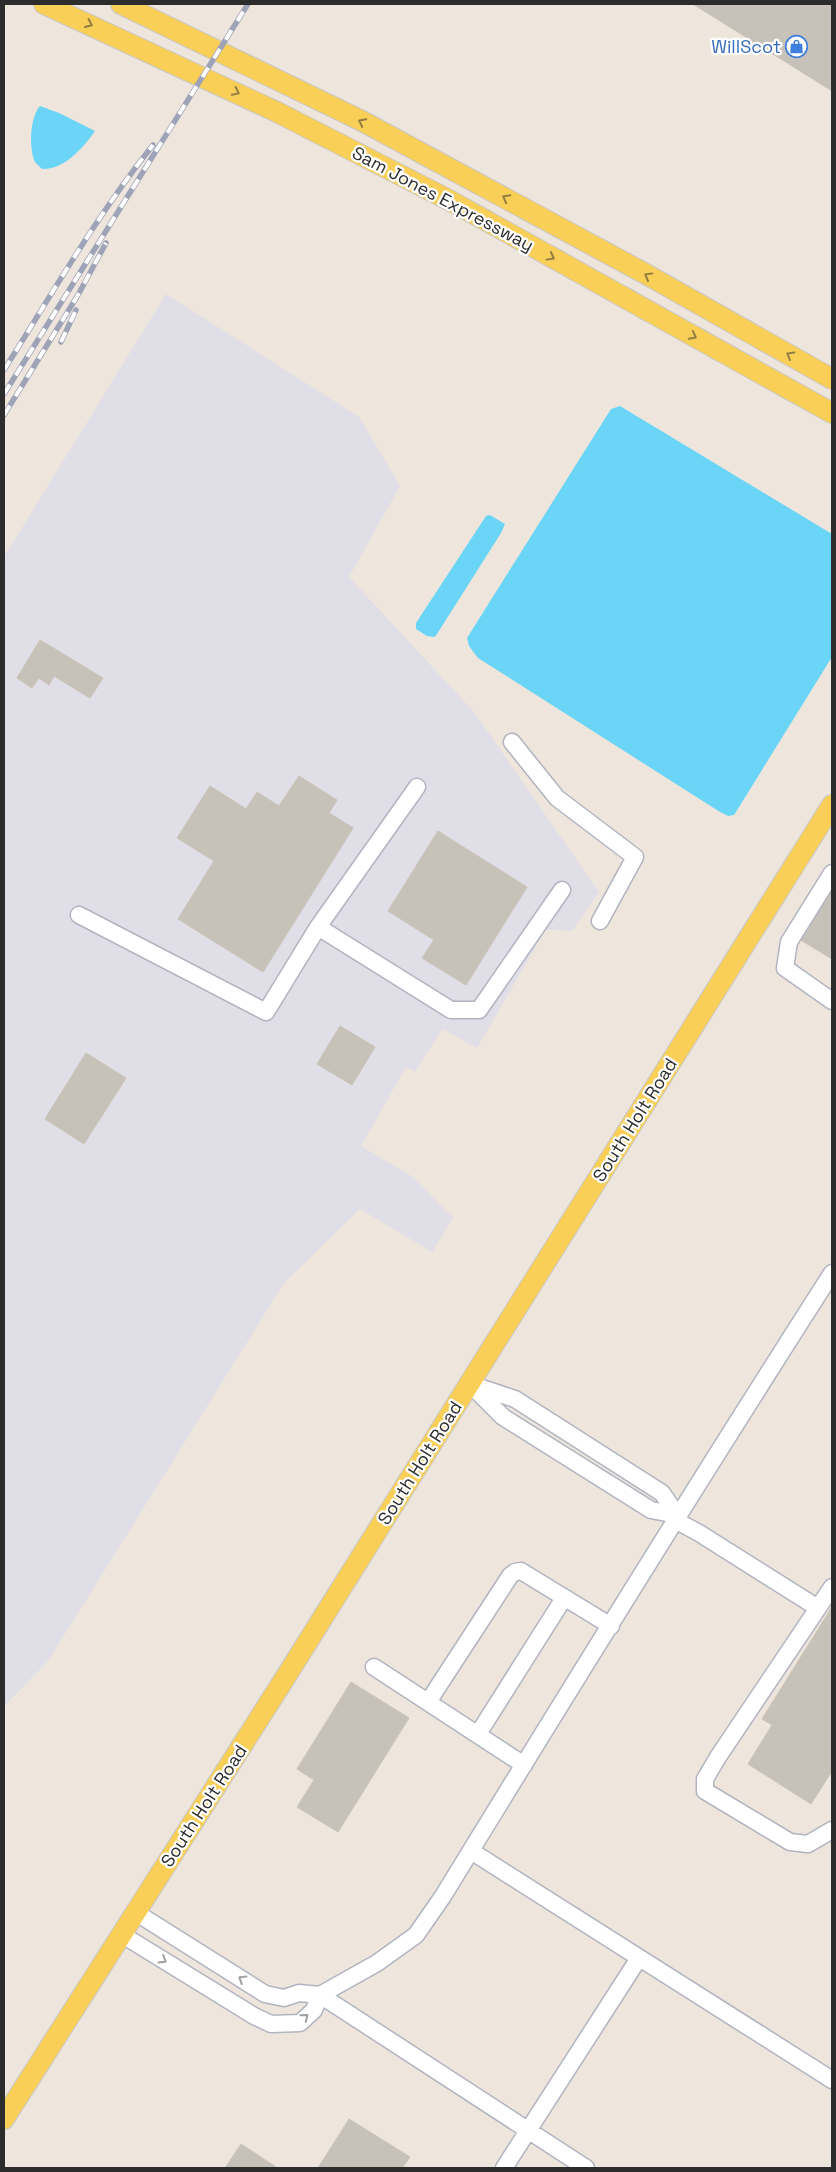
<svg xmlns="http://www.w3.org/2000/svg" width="836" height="2172" font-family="'Space Grotesk',sans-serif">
<rect width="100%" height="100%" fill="#eee6dd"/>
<path fill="#e0dee6" d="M166 294 359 417 400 486 349 577 474 712 599 892 572 931 546 929 477 1048 442 1029 415 1072 406 1067 361 1146 413 1177 453 1218 432 1252 360 1209 284 1283 48 1661 4 1706V557Z"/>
<path fill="#6ad5f6" d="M40 106 59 113 95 131C83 148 64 170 42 169 39 166 35 163 34 160 29 146 30 117 40 106Z
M620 406 832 534V657L734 815 728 816 720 812 478 658 469 646 467 638 611 409Z
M490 515 505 524 501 533 437 634 434 637 427 636 416 629V623L486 516Z"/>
<path fill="#c6c1b9" stroke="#cac2b6" d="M693 4H832V91Z
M40 640 103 678 90 698 54 676 49 685 39 678 32 688 17 678Z
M299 776 337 800 329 813 353 828 263 972 178 919 214 861 177 838 210 786 246 809 257 792 279 806Z
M438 831 527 887 466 985 422 958 434 940 388 911Z
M832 885V959L799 939Z
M340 1026 375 1047 352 1085 317 1064Z
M86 1053 126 1078 84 1144 45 1119Z
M832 1607V1771L811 1804 748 1764 772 1725 762 1719Z
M351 1682 409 1718 338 1832 297 1807 314 1780 297 1769Z
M349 2119 410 2157 402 2168H318Z
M241 2144 276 2167V2168H225Z"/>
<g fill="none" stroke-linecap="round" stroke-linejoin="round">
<defs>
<path id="minor" d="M512 742 557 798 635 857 600 921
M832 873 789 942 785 968 832 1001
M79 915 266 1012 318 927 451 1010H479L562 890
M318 927 417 787
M470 1384 515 1399 662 1493 677 1515 651 1510 503 1417Z
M675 1520 699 1533 818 1608 832 1587
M818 1608 718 1757 705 1779V1791L790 1842 808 1844 832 1830
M374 1667 524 1765
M428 1702 510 1576 515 1572 521 1571 611 1626
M478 1734 564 1598
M471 1851 832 2080
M135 1912 265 1994 284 1998 299 1993 320 1995 586 2168
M121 1934 254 2016 271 2024 300 2023 314 2010 320 1995 377 1963 416 1935 443 1896C571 1687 700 1479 832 1273
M504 2168 639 1958"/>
<path id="major" d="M44 4 277 112 449 200 832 413
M121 4 362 121 644 273 832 379
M4 2119 285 1678 832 805"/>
</defs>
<use href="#minor" stroke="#b1b4c0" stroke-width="19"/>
<use href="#major" stroke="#c8c8c8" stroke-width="22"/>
<use href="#minor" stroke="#fff" stroke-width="16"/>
<use href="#major" stroke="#f9cf57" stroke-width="20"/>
<defs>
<path id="rail" d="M61 342 76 310
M4 370C52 294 97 215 153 145
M4 394 248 4
M4 415 78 295 106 243"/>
</defs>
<use href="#rail" stroke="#9fa3b7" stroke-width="5.5"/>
<use href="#rail" stroke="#fff" stroke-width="4" stroke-dasharray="11" stroke-linecap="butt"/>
</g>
<defs><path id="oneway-chevron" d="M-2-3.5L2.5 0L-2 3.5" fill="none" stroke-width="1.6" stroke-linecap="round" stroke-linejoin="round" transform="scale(1.25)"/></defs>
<g stroke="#927e42">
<use href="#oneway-chevron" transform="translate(89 24) rotate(25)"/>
<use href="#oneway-chevron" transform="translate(236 92) rotate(26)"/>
<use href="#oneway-chevron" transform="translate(362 122) rotate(-153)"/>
<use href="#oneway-chevron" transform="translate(506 198) rotate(-152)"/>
<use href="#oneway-chevron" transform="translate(551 257) rotate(29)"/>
<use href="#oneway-chevron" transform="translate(648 276) rotate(-151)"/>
<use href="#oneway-chevron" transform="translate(693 336) rotate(28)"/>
<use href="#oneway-chevron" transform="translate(790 355) rotate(-150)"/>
</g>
<g stroke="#a0a0a0">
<use href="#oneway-chevron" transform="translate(163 1960) rotate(32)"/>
<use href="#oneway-chevron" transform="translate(242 1979) rotate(-148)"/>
<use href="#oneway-chevron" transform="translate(305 2017) rotate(-39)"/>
</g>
<defs>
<symbol id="shop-ring" viewBox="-11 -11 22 22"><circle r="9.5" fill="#fff" stroke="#3f7fe0" stroke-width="1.5"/><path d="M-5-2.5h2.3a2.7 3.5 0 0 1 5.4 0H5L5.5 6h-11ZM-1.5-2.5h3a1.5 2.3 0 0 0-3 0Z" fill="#3f7fe0"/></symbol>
</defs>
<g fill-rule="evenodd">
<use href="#shop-ring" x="784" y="34" width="25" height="25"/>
</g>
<g text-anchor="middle" stroke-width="4.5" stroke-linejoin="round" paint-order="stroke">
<g font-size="18" fill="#366cbe" stroke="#fff" text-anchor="end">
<text x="781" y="53">WillScot</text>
</g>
<g font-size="18" fill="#2c2c2c" stroke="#fff">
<text transform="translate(443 199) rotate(28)" y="6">Sam Jones Expressway</text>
<text transform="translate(635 1120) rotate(-58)" y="6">South Holt Road</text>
<text transform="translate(420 1463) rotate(-58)" y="6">South Holt Road</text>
<text transform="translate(204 1806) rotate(-57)" y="6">South Holt Road</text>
</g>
</g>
<rect width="836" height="2172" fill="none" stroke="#2c2c2c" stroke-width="10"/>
</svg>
